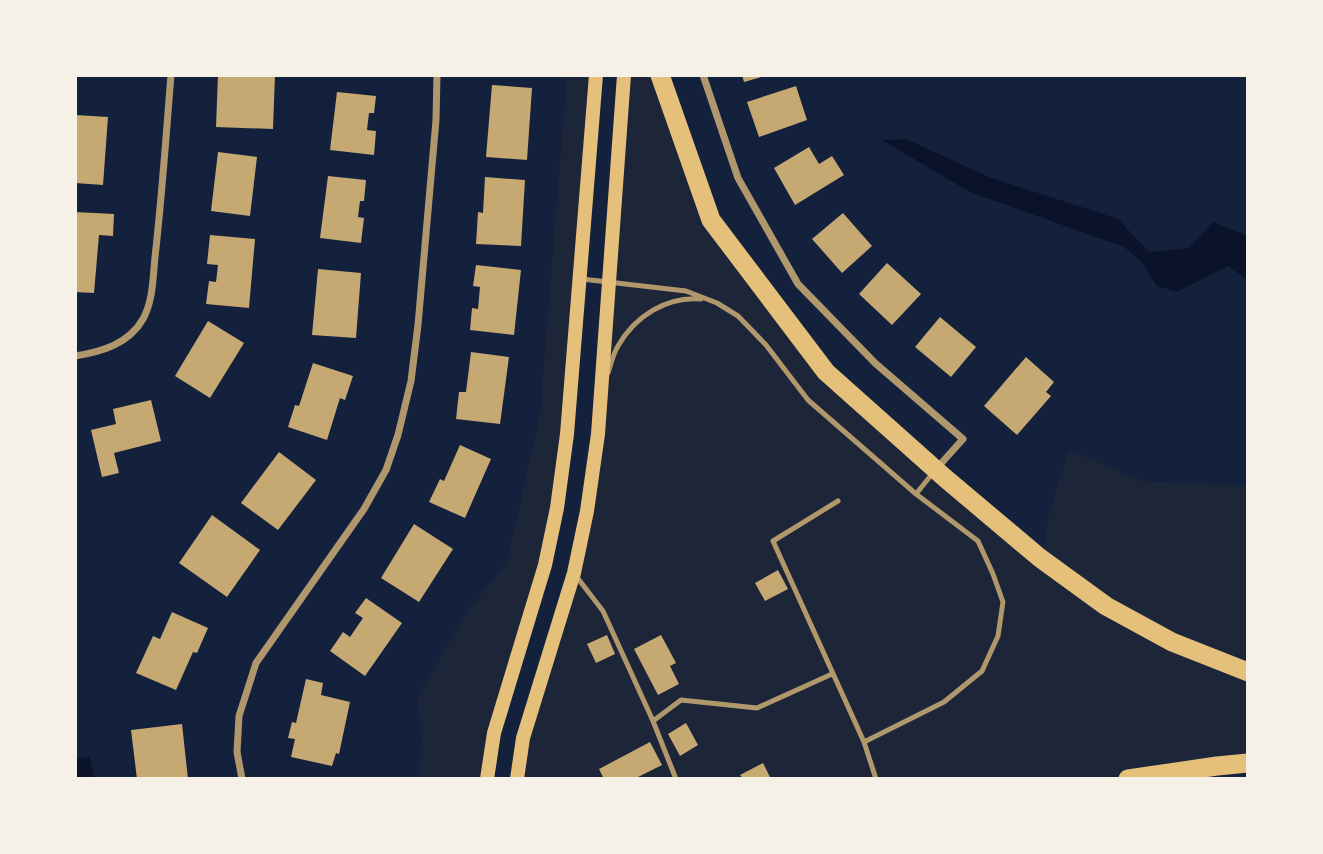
<svg xmlns="http://www.w3.org/2000/svg" width="1323" height="854" font-family="Literata,serif">
<rect width="100%" height="100%" fill="#14213d"/>
<path fill="#1d2539" d="M567 75H592L554 504 483 779H419L421 736 418 697 468 610 507 563 540 414Z
M625 75H663L713 214 829 368 1043 556 1048 518 1069 450 1141 481 1248 486V762L1128 779H521L529 736 586 541Z"/>
<path fill="#0b132b" d="M906 139 989 177 1118 219 1149 252 1189 248 1213 222 1248 236V281L1228 266 1177 292 1157 286 1142 262 1124 247 970 192 882 140Z
M90 757 94 779H77L75 759Z"/>
<path fill="#c6a872" d="M218 75H275L273 129 216 127Z
M742 75H764L765 76 744 82Z
M492 85 532 88 527 160 486 157Z
M796 86 807 120 759 137 747 102Z
M337 92 376 96 374 113H369L367 130 376 131 374 155 330 150Z
M75 115 108 117 103 185 75 183Z
M809 147 819 164 832 156 844 175 795 205 774 168Z
M218 152 257 157 250 216 211 211Z
M328 176 366 180 364 201H360L358 217 364 218 361 243 320 238Z
M485 177 525 180 521 246 476 244 478 212 483 213Z
M75 212 114 214 113 236 99 235 94 293 75 292Z
M843 213 872 246 842 273 812 239Z
M210 235 255 239 249 308 206 304 209 281 216 282 218 265 207 264Z
M887 263 921 294 892 325 859 294Z
M476 265 521 270 514 335 470 330 472 308 478 309 480 287 473 286Z
M318 269 361 273 356 338 312 335Z
M940 317 976 347 951 377 915 347Z
M208 321 244 343 210 398 175 376Z
M471 352 509 357 500 424 456 419 459 392H466Z
M1026 357 1054 382 1046 392 1051 396 1017 435 984 406Z
M313 363 353 376 345 400 340 398 327 440 288 427 295 405 299 406Z
M151 400 161 441 114 453 119 473 102 477 91 430 116 424 113 409Z
M460 445 491 459 465 518 429 502 440 479 444 481Z
M279 452 316 480 278 530 241 503Z
M212 515 260 550 227 597 179 563Z
M414 524 453 549 419 602 381 578Z
M778 570 788 589 765 601 755 583Z
M366 598 402 623 365 676 330 651 343 632 350 637 363 618 355 613Z
M172 612 208 628 197 653 193 652 176 690 136 673 153 636 160 639Z
M607 635 615 654 596 663 587 644Z
M661 635 676 663 670 666 679 684 658 695 634 649Z
M306 679 323 683 321 695 350 702 339 754 336 753 332 766 291 757 295 739 288 738 292 722 296 723Z
M686 723 698 745 680 756 668 734Z
M182 724 188 779H137L131 730Z
M650 742 662 765 634 779H604L599 769Z
M763 763 771 779H743L740 775Z"/>
<g fill="none" stroke-linecap="round" stroke-linejoin="round">
<path stroke="#b1986c" stroke-width="5" d="M582 279 686 291 717 303 738 316 766 345 808 400 916 494 932 474
M608 373C611 364 613 354 618 346 635 316 667 296 701 299
M838 501 773 541 864 742 876 779
M576 576 603 611 653 721 676 779
M653 721 681 700 757 708 832 674
M864 742 944 702 982 671 998 636 1003 602 993 574 978 541 916 494"/>
<path stroke="#b1986c" stroke-width="7" d="M703 75 738 178 798 284 875 363 963 439 937 468
M75 356C101 352 129 344 143 319 153 301 153 277 155 257 162 196 166 136 171 75
M242 779 237 752 239 716 256 663 364 509 386 470 398 435 411 381 418 325 436 120 437 75"/>
<path stroke="#e5c07b" stroke-width="14" d="M487 779 494 733 545 565 557 508 567 434 596 75
M517 779 523 738 574 573 587 511 598 434 624 75"/>
<path stroke="#e5c07b" stroke-width="19" d="M660 75 711 220 826 372 945 478 1040 558 1106 606 1172 642 1248 672
M1128 779 1217 766 1248 763"/>
</g>
<rect width="1323" height="854" fill="none" stroke="#f6f1e7" stroke-width="154"/>
</svg>
